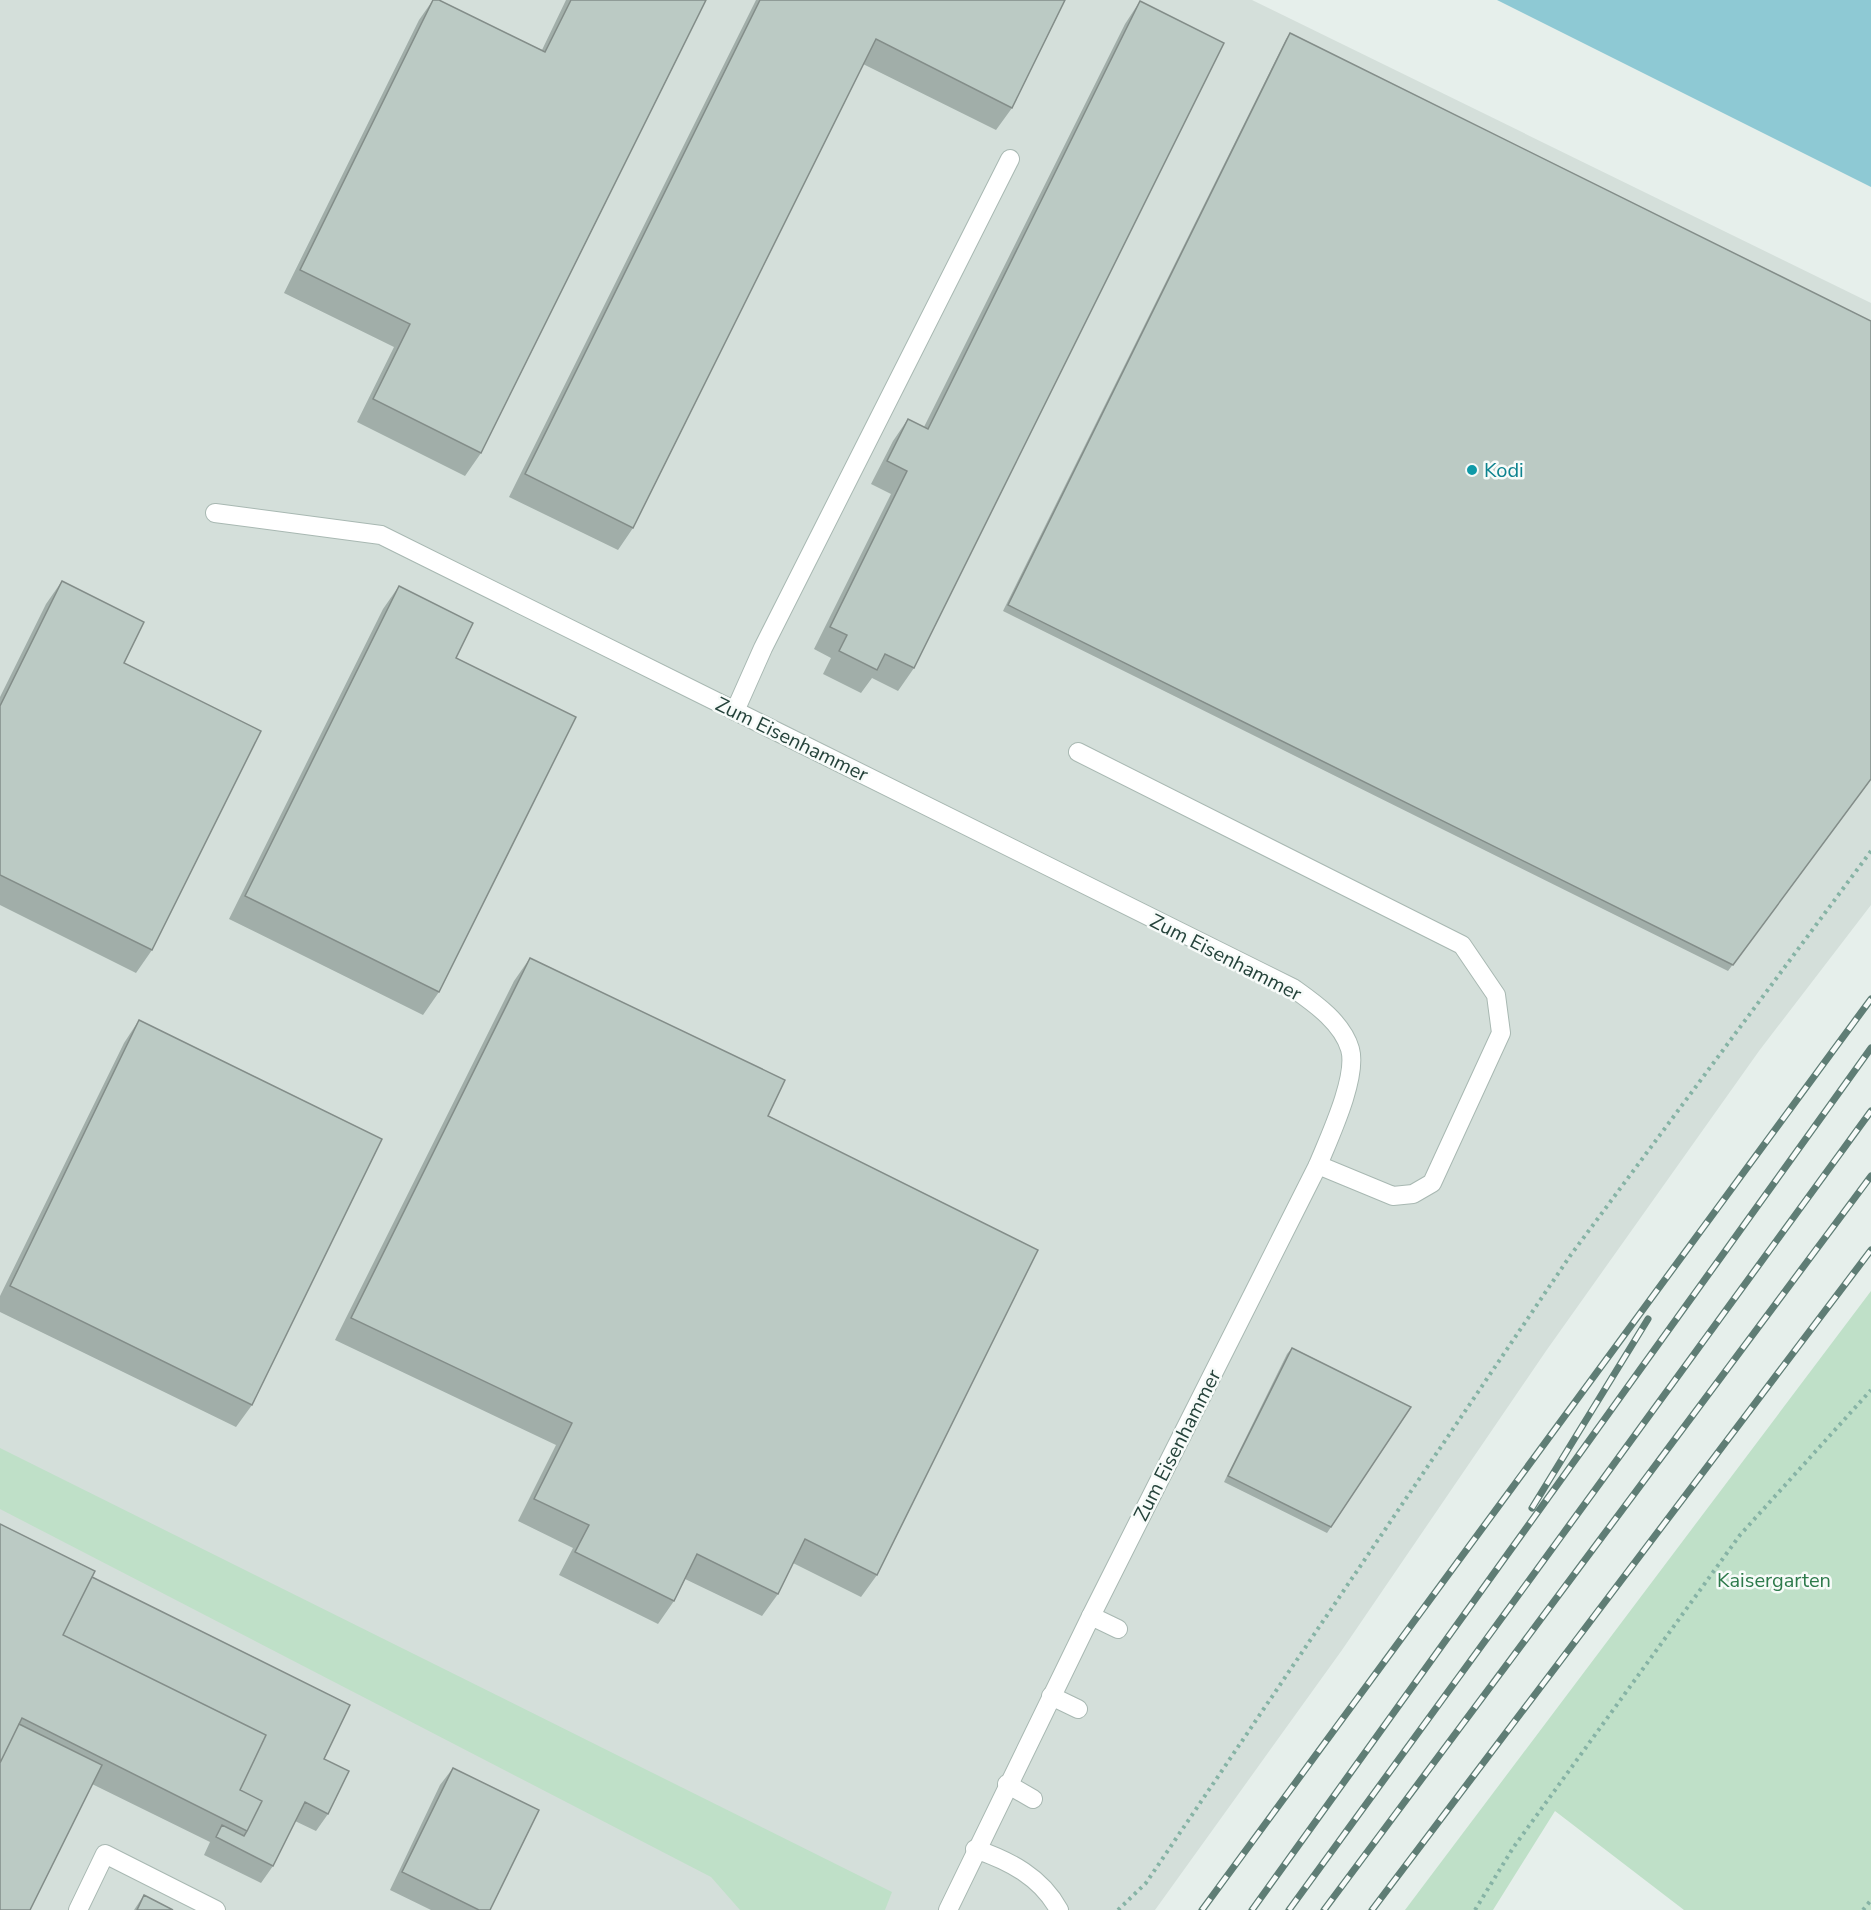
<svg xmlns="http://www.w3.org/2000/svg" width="1871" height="1910" font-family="'Nunito Sans',sans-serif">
<rect width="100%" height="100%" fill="#e6efeb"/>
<path fill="#d4dfda" d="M0 0H1252L1871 303V905L1759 1051 1546 1351 1342 1650 1155 1910H0Z"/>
<path fill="#bfe0c8" d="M1871 1291V1910H1684L1555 1811 1493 1910H1405Z
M0 1448 892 1892 885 1910H740L711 1877 0 1509Z"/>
<path fill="#8ec9d4" d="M1497 0H1871V187Z"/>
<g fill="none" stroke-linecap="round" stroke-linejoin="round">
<defs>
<path id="service" d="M735 711 763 648 1010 159
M1078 752 1462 945 1496 995 1501 1033 1432 1183 1413 1194 1393 1196 1318 1165
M1091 1616 1118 1629
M1051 1696 1078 1709
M1007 1784 1033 1799
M975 1849C1010 1861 1041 1877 1059 1910
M78 1910 105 1854 216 1910"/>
<path id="minor" d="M215 513 381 535 1293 988C1314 1003 1342 1022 1350 1049 1358 1077 1329 1138 1318 1165L1091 1616 948 1910"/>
</defs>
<use href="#service" stroke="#a8b8b2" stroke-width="20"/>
<use href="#minor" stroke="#a8b8b2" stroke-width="20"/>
<path stroke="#86b3a5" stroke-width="4" stroke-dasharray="3 4.5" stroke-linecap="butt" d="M1118 1910 1146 1883 1570 1256 1871 851
M1475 1910 1513 1848 1740 1535 1871 1390
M1863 1910 1871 1900"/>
<use href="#service" stroke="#fff" stroke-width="18"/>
<use href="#minor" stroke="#fff" stroke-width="18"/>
<defs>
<path id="rail" d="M1532 1508 1648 1319
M1202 1910 1871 999
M1252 1910 1871 1048
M1289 1910 1871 1111
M1324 1910 1871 1176
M1372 1910 1871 1250"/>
</defs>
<use href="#rail" stroke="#5f7d75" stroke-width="7"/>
<use href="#rail" stroke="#f7fbf9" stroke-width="4.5" stroke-dasharray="14" stroke-linecap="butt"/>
</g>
<path fill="#a1aea9" d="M433 0 542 50 566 0H706L481 453 465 476 357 422 394 347 284 293 419 20Z
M756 0H1065L1012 108 996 130 863 64 633 528 618 550 509 497Z
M1140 1 914 668 898 691 872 678 861 693 823 674 831 658 814 649 891 494 871 484 893 441 908 419 924 427 1125 24Z
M1290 33 1871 779 1728 971 1003 611 1286 39Z
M62 581 124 663 152 950 136 973 0 905V697L46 604Z
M399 586 456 658 439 992 423 1015 229 919 383 609Z
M530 958 768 1116 877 1575 861 1597 793 1563 778 1594 762 1616 685 1579 674 1601 658 1624 559 1575 573 1548 518 1521 556 1445 335 1340 514 981Z
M139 1020 252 1405 236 1427 0 1312V1296L124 1043Z
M1292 1348 1411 1407 1327 1533 1224 1482 1287 1354Z
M0 1524 92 1577 324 1759 328 1814 316 1831 295 1821 273 1866 261 1883 204 1855 210 1842 92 1784 30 1910Z
M453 1768 490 1910H431L390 1890 440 1785Z
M144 1895 173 1910H134Z"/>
<path fill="#bbcac4" stroke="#838d89" stroke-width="1.5" d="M433 0H439L545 52 571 0H706L481 453 373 399 410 324 300 270Z
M760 0H1065L1012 108 876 39 633 528 525 474Z
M1140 1 1224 43 914 668 885 654 877 670 839 651 847 635 830 627 907 471 887 461 908 419 928 429Z
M1290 33 1871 321V779L1733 965 1008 605Z
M62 581 144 622 124 663 261 731 152 950 0 875V706Z
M399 586 473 623 456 658 576 717 439 992 245 896Z
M530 958 785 1080 768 1116 1038 1250 877 1575 805 1539 778 1594 697 1554 674 1601 575 1552 589 1525 534 1499 572 1423 351 1318Z
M139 1020 382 1139 252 1405 10 1286Z
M1292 1348 1411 1407 1331 1527 1228 1476Z
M0 1524 95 1571 63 1635 266 1735 240 1790 262 1801 247 1831 22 1718 0 1763Z
M92 1577 350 1705 324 1759 349 1771 328 1814 305 1802 273 1866 216 1837 222 1825 244 1836 247 1831 262 1801 240 1790 266 1735 63 1635Z
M19 1724 102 1765 30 1910H0V1763Z
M453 1768 539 1810 490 1910H479L402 1872Z
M144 1895 173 1910H137Z"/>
<circle fill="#0f9aa8" stroke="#f7fbf9" stroke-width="2" cx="1472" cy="470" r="6"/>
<g text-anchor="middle" stroke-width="5" stroke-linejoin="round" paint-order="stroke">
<g font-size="20" fill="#0d838f" stroke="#f7fbf9" text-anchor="start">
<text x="1484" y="477">Kodi</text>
</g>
<g font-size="20" fill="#24423a" stroke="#f7fbf9">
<text transform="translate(792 739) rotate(26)" y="7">Zum Eisenhammer</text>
<text transform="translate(1226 957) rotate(27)" y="7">Zum Eisenhammer</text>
<text transform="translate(1177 1445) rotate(-63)" y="7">Zum Eisenhammer</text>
</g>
<g font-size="20" fill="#2d7a4b" stroke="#f7fbf9">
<text x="1774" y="1587">Kaisergarten</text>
</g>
</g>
</svg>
